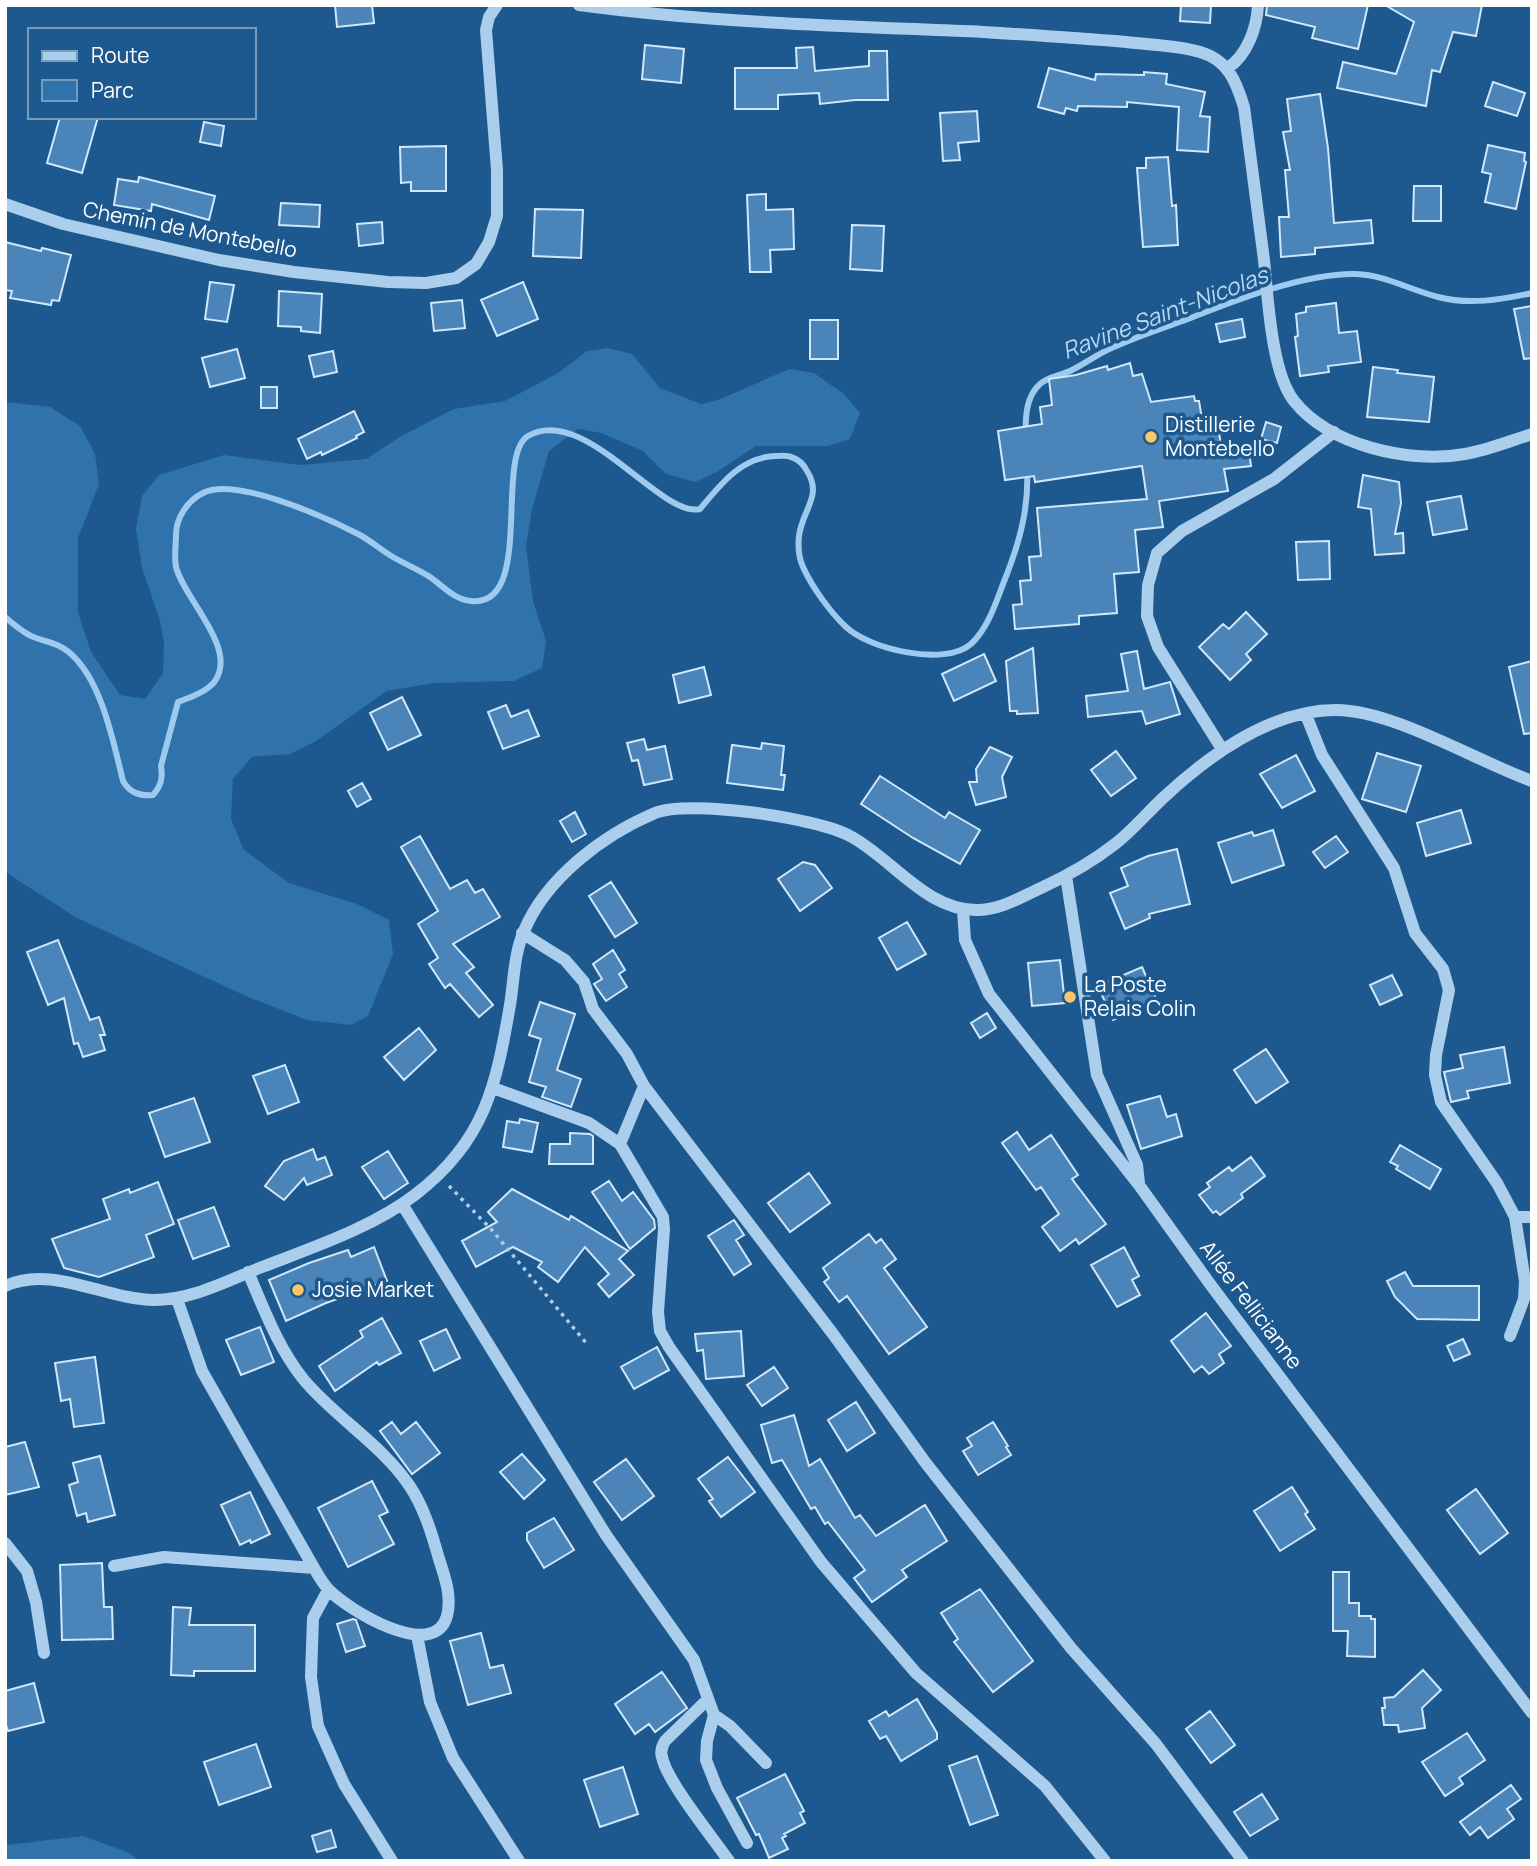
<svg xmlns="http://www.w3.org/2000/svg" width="1537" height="1866" font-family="Manrope,sans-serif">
<rect width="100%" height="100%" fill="#1d588e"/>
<path fill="#3072ac" d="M608 348 632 354 660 388 701 404 718 400 789 369 814 373 844 394 860 413 850 439 828 446H756L717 472 695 482 666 474 643 451 601 433 578 429 549 451 532 509 526 546 533 601 546 641 542 668 514 681 435 683 387 691 316 741 290 754 252 757 233 779 231 819 244 850 289 883 357 904 389 920 393 954 368 1016 351 1025 307 1020 248 997 77 918 5 872V402L50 407 80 426 95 454 99 484 78 538V612L91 652 120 695 145 699 163 673 164 643 160 621 142 568 136 529 142 496 159 475 224 455 301 465 366 459 403 435 454 409 505 401 558 373 587 351Z
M83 1836 127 1852 140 1861H5V1847L7 1845Z"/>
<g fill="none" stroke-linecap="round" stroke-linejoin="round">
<path stroke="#9ecaef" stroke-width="6" d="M1026 435C1025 419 1026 397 1039 385 1048 376 1061 376 1072 370 1086 363 1099 353 1114 347 1138 336 1163 328 1188 319 1236 300 1305 273 1356 274 1385 275 1410 290 1438 297 1469 305 1500 300 1532 293
M5 617C13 624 21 631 31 636 45 642 59 643 70 653 102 681 113 741 123 781 130 793 139 796 153 795 161 786 163 778 161 766L178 702C190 697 207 692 215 681 238 648 184 599 176 567 174 557 176 545 176 535 176 518 187 501 203 493 235 476 327 518 358 534 370 540 381 550 393 557 405 564 419 570 430 577 443 586 455 600 471 601 535 608 494 456 528 436 584 403 661 519 700 509 721 484 741 457 776 456 781 456 787 455 791 457 798 459 804 465 807 471 823 496 802 510 799 536 798 545 799 558 803 567 812 587 830 612 846 627 869 649 945 667 971 644 990 626 997 598 1007 574 1020 540 1029 507 1027 470"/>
</g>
<path fill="#4a84b8" stroke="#d1e7fa" stroke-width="2" d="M335 5H372L374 23 337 27Z
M1181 5H1211L1210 23 1180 21Z
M1267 5H1368L1358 49 1312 38 1315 27 1266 15Z
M1385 5H1482L1476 36 1453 32 1440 72 1432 70 1426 106 1337 88 1343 62 1396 74 1414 22Z
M645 45 684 49 681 83 642 79Z
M813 47 815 71 869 66V51H887L888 100H855L820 104 819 93 778 95V109H735V68H797L796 48Z
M1049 68 1095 80 1096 74 1144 75V72L1167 74 1166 84 1205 92 1200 116 1210 117 1208 152 1177 150 1179 107 1127 102V107L1078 106 1077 111 1066 108 1064 114 1038 107Z
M1493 82 1525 93 1517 116 1485 106Z
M1320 94 1328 148 1334 223 1371 220 1373 243 1315 248V254L1281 257 1279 217H1289L1285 170H1290L1283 132 1291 131 1287 99Z
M977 111 979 141 958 143 960 160 943 161 940 113Z
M60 117H98L82 173 47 163Z
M204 122 224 126 221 146 200 142Z
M1488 145 1525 153 1524 161 1526 162 1516 209 1485 202 1491 174 1482 172Z
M446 146V191H411V182L401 183 400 147Z
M1168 157 1172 206 1176 205 1178 245 1143 247 1137 168H1146V158Z
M139 177 215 196 209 220 152 204 151 211 114 205 118 179 138 182Z
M1414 186H1441V221H1413Z
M766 194V210L793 209 794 249 770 250 771 272H750L747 195Z
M281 203 320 205 319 227 279 225Z
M535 209 583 210 581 258 533 256Z
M382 222 383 243 359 246 357 224Z
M852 225 884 226 882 271 850 269Z
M5 242 41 251 42 248 71 255 59 301 52 300 51 305 10 298 12 291 5 290Z
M210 282 234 285 227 322 205 319Z
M523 282 538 319 497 336 481 300Z
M279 291 322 294 320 333 301 331V327L278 326Z
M462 300 465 328 434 331 431 303Z
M1336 303 1339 333 1357 331 1361 362 1328 366 1329 372 1300 376 1295 337 1298 336 1296 314 1306 312V307Z
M1532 306V358L1524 359 1514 309Z
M1242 319 1245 337 1220 342 1216 324Z
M810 320H838V359H810Z
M237 349 245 378 210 387 202 358Z
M333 351 337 372 314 377 309 356Z
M1130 363 1133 376 1142 374 1151 402 1194 396 1195 401H1199L1203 425 1217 422 1222 450 1248 446 1251 466 1224 469 1228 491 1159 501 1163 527 1135 530 1139 572 1114 574 1117 613 1079 616V624L1015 629 1013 605 1022 604 1020 581 1031 580 1029 557 1041 556 1037 508 1147 499 1142 466 1035 482 1034 476 1005 480 998 431 1042 424 1040 407 1052 405 1049 379 1076 375 1107 366 1108 370Z
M1373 367 1398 370 1397 373 1434 377 1429 422 1367 417Z
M261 387H277V408H261Z
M354 411 364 432 356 436 357 438 322 455 321 452 307 459 298 439Z
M1266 422 1281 427 1277 443 1261 439Z
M1363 475 1399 482 1401 503 1395 534 1403 533 1404 553 1375 555 1371 509 1358 507Z
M1461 496 1467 529 1433 535 1427 502Z
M1329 541 1330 579 1298 580 1296 542Z
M1246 612 1267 634 1246 654 1251 660 1230 680 1199 647 1223 624 1229 629Z
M1033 648 1038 713 1017 714V711H1010L1006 661Z
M1137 651 1144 689 1170 682 1180 714 1146 724 1142 711 1088 717 1086 696 1128 691 1121 654Z
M984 654 996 681 954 701 942 674Z
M1532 661V733L1524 734 1509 667Z
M704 667 711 695 679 703 673 675Z
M402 697 421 735 388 750 370 713Z
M506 705 511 717 528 710 539 736 503 749 488 712Z
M644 739 647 750 665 746 672 779 644 785 638 760 632 761 627 743Z
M762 743 784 746 781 775H785L783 790 727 783 732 745 761 749Z
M990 747 1012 757 1002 777 1006 797 976 805 969 782H977L976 769Z
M1116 751 1136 778 1111 796 1091 770Z
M1377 753 1421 766 1406 812 1362 799Z
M1296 755 1315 791 1282 808 1260 774Z
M880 776 945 818 949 812 980 830 960 864 913 838 861 804Z
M362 783 371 799 357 807 348 791Z
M1461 810 1471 843 1426 856 1417 823Z
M575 812 586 834 572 842 560 821Z
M1273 830 1284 865 1232 883 1218 843 1252 832 1254 836Z
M420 836 450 889 467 880 475 893 483 889 500 917 453 944 474 967 466 973 493 1005 479 1017 450 984 445 988 429 964 438 958 418 924 438 911 401 847Z
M1336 836 1348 852 1325 868 1313 852Z
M1177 849 1190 904 1149 914 1150 918 1125 929 1110 893 1128 886 1121 868 1148 856Z
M803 862 815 865 832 888 800 911 778 879Z
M611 882 637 923 615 937 589 896Z
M907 922 926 954 897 970 879 938Z
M58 940 90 1020 99 1017 105 1035H100L105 1050 83 1057 78 1043 74 1044 64 998 48 1005 27 952Z
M613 950 625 970 619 974 627 987 606 1001 594 984 602 979 593 964Z
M1060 960 1065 1003 1032 1006 1028 963Z
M1142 967 1157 1001 1113 1020 1098 986Z
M1392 975 1402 995 1380 1005 1370 985Z
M540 1002 575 1014 557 1070 581 1079 571 1107 542 1097 546 1087 529 1082 541 1039 529 1035Z
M987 1013 996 1028 980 1038 971 1023Z
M419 1028 436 1050 404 1080 384 1057Z
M1504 1047 1510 1083 1467 1091 1469 1098 1451 1102 1444 1072 1463 1068 1460 1055Z
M1266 1049 1288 1082 1256 1103 1234 1070Z
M285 1065 299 1102 268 1114 253 1076Z
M1160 1096 1167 1117 1176 1114 1182 1136 1141 1149 1127 1105Z
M194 1098 210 1142 165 1157 149 1113Z
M520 1119 538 1123 532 1152 503 1147 507 1121 519 1123Z
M1017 1132 1029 1150 1051 1135 1078 1175 1072 1179 1106 1224 1079 1244 1076 1239 1060 1251 1042 1227 1059 1214 1041 1187 1036 1190 1002 1143Z
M570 1133 590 1134 593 1136V1164H549L550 1144H570Z
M1400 1145 1441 1169 1430 1189 1396 1169 1398 1166 1390 1162Z
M313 1149 317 1160 325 1157 332 1175 307 1185 304 1178 284 1200 265 1186 284 1161Z
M388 1151 408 1183 384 1199 362 1167Z
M1251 1157 1265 1176 1241 1194 1243 1198 1220 1215 1216 1211 1213 1213 1199 1195 1210 1187 1207 1183 1229 1167 1232 1171Z
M809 1173 830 1203 790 1232 768 1203Z
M609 1181 622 1201 633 1192 654 1220 655 1228 630 1249 592 1192Z
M158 1182 174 1224 146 1235 154 1257 99 1277 64 1268 52 1239 110 1219 103 1199 129 1189 130 1193Z
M512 1189 569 1220 571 1216 628 1251 619 1259 634 1275 609 1297 598 1284 609 1274 585 1247 558 1282 538 1267 542 1262 513 1247 476 1267 462 1241 497 1222 488 1212Z
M214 1207 229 1246 193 1259 178 1220Z
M734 1220 744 1235 736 1240 751 1264 734 1275 708 1236Z
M869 1234 876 1243 881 1239 896 1259 884 1268 927 1327 889 1354 847 1296 839 1302 824 1282 829 1278 823 1268Z
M374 1247 387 1281 326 1303 286 1321 269 1280 309 1263 348 1250 351 1257Z
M1124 1247 1139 1276 1132 1280 1140 1295 1117 1307 1091 1265Z
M1405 1272 1413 1286H1479V1320L1417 1319 1395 1297 1387 1281Z
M1206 1313 1231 1346 1219 1354 1224 1363 1209 1374 1202 1366 1194 1372 1171 1341Z
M382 1318 401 1353 379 1365 377 1362 335 1391 319 1366 363 1337 360 1331Z
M260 1327 274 1362 241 1375 226 1340Z
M446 1329 460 1358 434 1371 420 1341Z
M741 1331 744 1376 706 1379 703 1350 697 1351 695 1334Z
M1463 1339 1470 1354 1454 1361 1447 1346Z
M657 1347 669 1370 634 1389 621 1367Z
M95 1357 104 1423 74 1427 70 1399 61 1401 55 1363Z
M774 1367 788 1388 762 1406 747 1385Z
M856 1402 875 1433 847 1451 828 1420Z
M794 1415 809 1466 820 1459 855 1518 860 1515 876 1536 925 1505 947 1541 902 1570 907 1577 872 1602 854 1578 865 1570 828 1522 825 1524 815 1507 811 1509 782 1460 772 1463 761 1425Z
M392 1422 401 1434 416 1422 440 1453 412 1474 380 1431Z
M993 1422 1008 1446 1006 1447 1011 1455 978 1475 963 1451 972 1446 967 1438Z
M25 1442 39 1487 5 1495V1447Z
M522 1454 545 1480 524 1499 500 1472Z
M100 1456 115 1515 88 1522 86 1513 77 1516 69 1485 78 1482 73 1463Z
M728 1457 755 1492 721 1517 709 1501 713 1499 698 1479Z
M626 1459 654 1496 622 1520 594 1482Z
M372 1481 388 1512 379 1516 394 1544 348 1567 318 1508Z
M1292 1487 1308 1512 1305 1514 1315 1529 1280 1551 1254 1511Z
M1476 1489 1508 1533 1480 1554 1447 1510Z
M250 1492 270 1534 251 1543 250 1540 240 1545 221 1505Z
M554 1518 574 1550 544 1568 527 1540V1533Z
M102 1563 104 1607H112L113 1639 62 1640 60 1565Z
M1333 1572H1349V1603H1359V1616H1371V1619H1375V1657L1347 1656 1348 1631H1333Z
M980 1589 1033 1661 993 1692 954 1642 958 1639 941 1613Z
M173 1607 191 1608 189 1625H255V1671H194V1676L171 1675Z
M353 1619 356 1620 365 1646 346 1652 337 1624Z
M481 1633 490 1668 503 1665 511 1693 468 1705 450 1641Z
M1423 1670 1441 1690 1422 1708 1425 1728 1399 1732 1398 1725H1384L1382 1708H1385L1384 1698 1394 1697Z
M662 1672 687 1708 655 1732 649 1724 635 1734 615 1704Z
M34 1683 44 1722 8 1731 5 1722V1691Z
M917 1699 937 1733V1739L901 1761 886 1736 880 1739 869 1721 886 1711 889 1716Z
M1210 1711 1235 1745 1211 1763 1186 1729Z
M1467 1733 1485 1760 1459 1778 1463 1784 1445 1796 1422 1762Z
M256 1744 271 1787 219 1805 204 1762Z
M977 1756 998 1815 970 1825 949 1766Z
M623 1767 638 1814 600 1827 584 1780Z
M785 1774 804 1811 800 1813 805 1823 784 1834 786 1836 782 1838 788 1849 769 1858 759 1834 756 1835 737 1798Z
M1511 1785 1521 1799 1507 1809 1514 1819 1488 1838 1480 1827 1470 1835 1460 1822Z
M1262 1794 1278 1819 1250 1836 1234 1812Z
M331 1830 336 1847 317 1852 312 1836Z"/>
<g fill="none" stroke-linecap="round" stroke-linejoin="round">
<path stroke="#abceed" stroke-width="3.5" stroke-dasharray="3.5 5" stroke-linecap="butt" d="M449 1186 491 1229 587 1344"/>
<path stroke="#abceed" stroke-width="12" d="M579 5C713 23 849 26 983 32 1031 35 1078 38 1126 42 1150 45 1177 45 1200 52 1228 60 1236 81 1244 107 1251 158 1257 209 1264 260 1268 297 1271 372 1294 401 1330 446 1410 464 1465 454 1488 450 1510 441 1532 434
M1228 68C1247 55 1257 28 1258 5
M5 204 63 224 219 260 294 272 388 282 426 283 456 278 476 264 489 242 497 216V170L486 30 489 17 497 5
M1306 715 1322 755 1394 868 1415 933 1443 969 1449 990 1436 1055 1435 1075 1441 1102 1497 1183 1515 1217 1525 1281 1524 1299 1510 1336
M1222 749 1158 647 1147 616 1148 585 1157 553 1182 531 1274 479 1334 432
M1066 876 1097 1075 1137 1165 1139 1183
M963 910 965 940 989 994 1139 1185 1210 1284 1532 1713
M522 933 565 960 584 982 593 1009 627 1054 644 1086 833 1334 925 1462 1071 1648 1156 1744 1243 1861
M493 1088 589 1123 620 1144 663 1217 664 1229 658 1312 660 1331 669 1347 821 1562 916 1673 1045 1786 1105 1861
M620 1144 644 1086
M402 1204 606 1535 694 1660 714 1715 707 1741 706 1760 717 1788 747 1843
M1515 1217H1532
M5 1286C52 1264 106 1300 154 1300 192 1300 226 1281 262 1267 311 1248 374 1227 416 1194 485 1141 496 1086 510 1005 514 980 514 954 524 931 546 878 603 835 655 813 689 799 818 818 850 836 892 858 927 912 979 910 1002 909 1021 897 1041 888 1067 876 1092 862 1115 844 1132 831 1147 813 1163 798 1208 756 1271 710 1336 710 1393 710 1476 761 1532 781
M177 1299 202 1371 314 1568C318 1575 323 1584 329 1590 347 1609 434 1663 447 1616 452 1597 445 1577 439 1559 432 1534 424 1507 409 1485 381 1444 336 1418 304 1380 278 1348 264 1309 248 1272
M5 1543 27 1571 36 1602 44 1653
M114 1566 164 1557 314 1568
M328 1590 313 1618 311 1677 318 1726 344 1784 392 1861
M417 1635 430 1702 453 1758 519 1861
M708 1699 665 1741C662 1746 660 1751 662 1757 666 1780 713 1838 729 1861
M714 1715 730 1726 766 1763"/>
</g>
<g fill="#fdc669" stroke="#1d588e" stroke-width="2.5">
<circle cx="1151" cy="437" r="7"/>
<circle cx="1070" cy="997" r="7"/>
<circle cx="298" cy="1290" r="7"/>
</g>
<g text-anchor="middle" stroke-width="7" stroke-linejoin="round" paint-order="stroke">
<g font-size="21" fill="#fff" stroke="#1d588e">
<text transform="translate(190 230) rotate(11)" y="7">Chemin de Montebello</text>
<text transform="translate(1251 1305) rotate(53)" y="7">Allée Fellicianne</text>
</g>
<g font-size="21" fill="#fff" stroke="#1d588e" text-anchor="start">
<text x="1165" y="432">Distillerie<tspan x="1165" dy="24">Montebello</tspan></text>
<text x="1084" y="992">La Poste<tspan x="1084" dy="24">Relais Colin</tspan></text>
<text x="312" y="1297">Josie Market</text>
</g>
<g font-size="23" font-style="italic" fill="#b7d8f4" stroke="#1d588e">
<text transform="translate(1165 313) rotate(-21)" y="8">Ravine Saint-Nicolas</text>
</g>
</g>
<rect width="1537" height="1866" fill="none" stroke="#ffffff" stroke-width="14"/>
<rect x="28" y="28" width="228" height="91" fill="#1d588e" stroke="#779bbb" stroke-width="2"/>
<rect x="42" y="51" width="35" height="10" fill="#abceed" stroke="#779bbb" stroke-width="2"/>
<text x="91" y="63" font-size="21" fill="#ffffff">Route</text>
<rect x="42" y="80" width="35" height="21" fill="#3072ac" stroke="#779bbb" stroke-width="2"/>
<text x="91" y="98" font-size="21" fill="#ffffff">Parc</text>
</svg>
